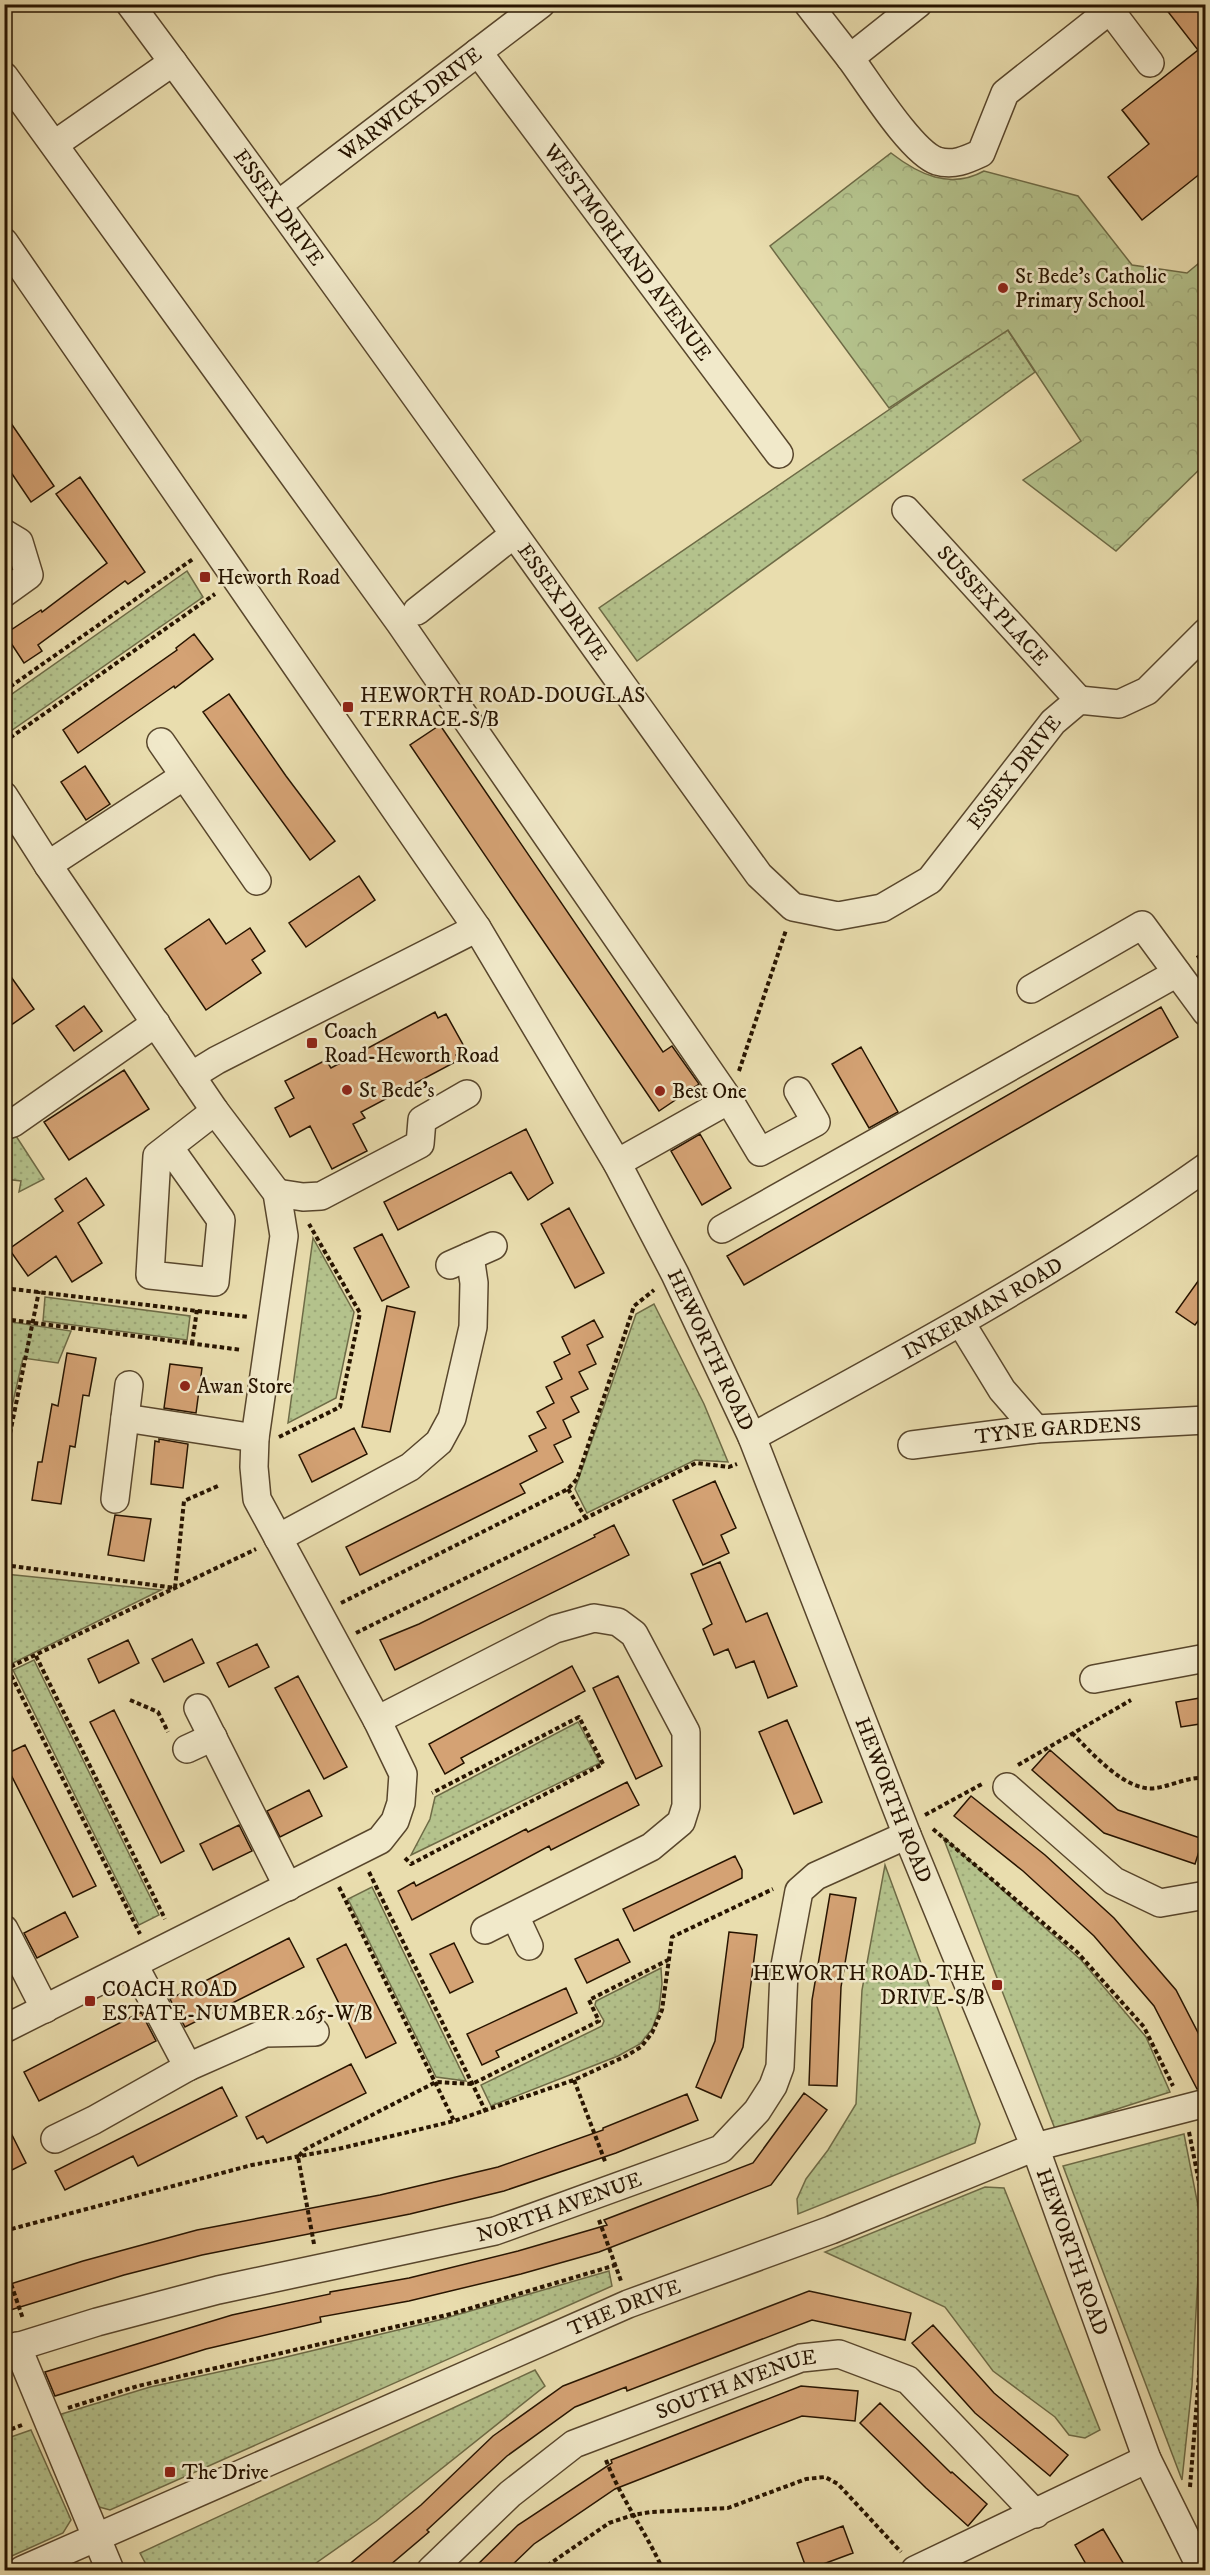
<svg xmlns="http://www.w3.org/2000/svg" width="1210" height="2575" font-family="'IM FELL DW Pica',serif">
<defs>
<pattern id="grass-dots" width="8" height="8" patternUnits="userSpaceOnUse" patternTransform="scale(1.5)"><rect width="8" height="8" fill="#b4c28c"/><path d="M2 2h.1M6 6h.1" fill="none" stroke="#9ba677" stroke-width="1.8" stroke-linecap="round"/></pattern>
<pattern id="park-crowns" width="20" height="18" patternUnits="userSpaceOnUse" patternTransform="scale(1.5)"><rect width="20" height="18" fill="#b4c28c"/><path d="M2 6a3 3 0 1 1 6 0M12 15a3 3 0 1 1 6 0" fill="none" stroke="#9ba677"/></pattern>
</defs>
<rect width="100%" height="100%" fill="#e9ddae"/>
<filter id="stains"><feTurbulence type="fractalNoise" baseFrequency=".00333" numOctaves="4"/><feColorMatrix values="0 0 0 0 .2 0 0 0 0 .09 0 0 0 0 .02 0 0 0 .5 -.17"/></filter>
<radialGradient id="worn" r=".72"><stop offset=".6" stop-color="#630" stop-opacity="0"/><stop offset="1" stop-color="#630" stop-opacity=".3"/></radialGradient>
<path fill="url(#grass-dots)" stroke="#6e6b46" stroke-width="1.5" d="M1007 329 1035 372 637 661 599 608Z
M187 571 203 597 5 735V699Z
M16 1136 44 1179 19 1192 21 1181 5 1179V1139Z
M313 1238 354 1312 336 1398 288 1423Z
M45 1297 190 1316 187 1340 43 1321Z
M654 1304 704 1404 728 1462 695 1460 587 1513 575 1489 636 1314Z
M5 1321 71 1331 58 1363 23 1358 5 1437Z
M5 1574 161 1590 5 1667Z
M34 1660 159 1915 139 1925 13 1670Z
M578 1722 600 1763 411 1855 430 1819 435 1797Z
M943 1837 1081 1960 1146 2037 1170 2092 1055 2129Z
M885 1865 980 2124 975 2143 798 2214 797 2199 806 2179 828 2150 856 2104 862 1990Z
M372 1887 466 2081 436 2077 348 1899Z
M661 1968 662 1984 659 2010 652 2029 640 2044 618 2056 491 2106 481 2085 602 2026 604 2021 595 2005 596 2001Z
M1184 2134 1201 2221 1192 2385 1182 2480 1063 2166Z
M985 2187 1004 2188 1100 2430 1085 2438 1069 2435 1055 2417 993 2371 945 2307 825 2252Z
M609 2271 612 2286 110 2510 92 2505 55 2416 150 2387 282 2358 439 2320Z
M535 2370 545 2386 376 2521 306 2570H149L140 2553Z
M31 2430 71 2520 63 2533 5 2559V2439Z"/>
<path fill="url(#park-crowns)" stroke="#6e6b46" stroke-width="1.5" d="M891 153C918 174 950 190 984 171L1078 196 1132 265 1187 273 1205 258V464L1116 551 1023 480 1081 441 1008 330 889 408 770 246Z"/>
<path fill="#d4a274" stroke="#271400" stroke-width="1.5" d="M1162 4H1206V169L1142 220 1108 177 1149 144 1122 110 1198 50Z
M4 413 54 486 31 502 4 462Z
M80 477 145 572 128 584 125 581 38 645 42 651 24 663 5 634 41 610 42 612 107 563 56 494Z
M194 634 213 659 175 688 174 686 78 753 63 730 177 650 176 648Z
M229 694 286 776 335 841 310 860 203 712Z
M440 725 663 1052 672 1046 699 1084 659 1111 410 745Z
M85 766 110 804 86 820 61 782Z
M359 876 375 900 306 947 289 923Z
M209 919 226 944 250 928 265 951 252 960 261 973 206 1010 165 949Z
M4 967 34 1009 4 1030Z
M84 1006 102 1031 74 1051 56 1026Z
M1161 1007 1178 1037 744 1285 727 1256Z
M435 1012 438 1018 446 1014 466 1050 456 1055 459 1060 361 1112 365 1118 353 1124 367 1151 332 1169 310 1126 290 1137 275 1108 294 1098 285 1081 326 1060 331 1068Z
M861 1047 898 1112 869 1128 832 1064Z
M124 1070 149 1109 69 1160 44 1122Z
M526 1129 553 1183 528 1200 511 1172 398 1230 384 1202Z
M700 1134 731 1188 702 1205 671 1151Z
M86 1178 104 1205 78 1223 102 1263 72 1282 56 1256 28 1276 9 1249 63 1211 55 1199Z
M569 1208 604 1273 575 1288 541 1224Z
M382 1234 409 1287 382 1301 354 1248Z
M1206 1270V1310L1195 1325 1176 1312Z
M387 1306 415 1312 390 1432 362 1427Z
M594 1320 603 1337 587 1345 596 1364 579 1372 588 1389 571 1397 579 1412 563 1420 571 1437 554 1445 563 1462 520 1484 525 1493 360 1575 346 1547 537 1451 529 1436 546 1428 537 1412 554 1403 546 1387 562 1379 554 1362 570 1354 562 1337Z
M67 1353 96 1358 89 1396 83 1395 75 1447 70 1446 61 1504 32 1500 38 1462H42L52 1404 58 1406Z
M170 1364 202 1368 196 1413 164 1408Z
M354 1428 367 1454 312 1482 299 1455Z
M159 1439 188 1444 183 1488 151 1484 155 1441 159 1442Z
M715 1481 736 1528 721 1535 729 1553 703 1565 673 1500Z
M115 1515 151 1519 144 1561 108 1555Z
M614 1525 629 1555 395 1670 380 1640 419 1624 595 1537 594 1535Z
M720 1562 746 1622 767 1613 797 1686 768 1698 754 1661 736 1668 728 1649 714 1655 703 1629 712 1624 691 1574Z
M192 1639 204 1663 164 1682 152 1659Z
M128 1640 139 1663 99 1683 88 1659Z
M257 1644 269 1667 229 1687 217 1663Z
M572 1666 585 1691 461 1758 464 1763 445 1774 429 1744Z
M298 1676 347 1767 324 1779 275 1688Z
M618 1676 662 1766 636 1779 593 1688Z
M1206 1697V1723L1181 1727 1176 1702Z
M114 1710 184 1851 161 1863 90 1722Z
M787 1720 822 1802 794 1814 759 1732Z
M25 1745 96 1886 73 1897 4 1761V1755Z
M1050 1750 1118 1810 1203 1839 1195 1864 1104 1833 1032 1770Z
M627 1782 639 1805 551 1850 549 1846 412 1920 398 1891 414 1882 416 1886 526 1829 528 1832Z
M309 1790 322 1816 280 1837 267 1811Z
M971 1796 1045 1855 1114 1918 1176 1990 1206 2048V2088L1197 2089 1154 2006 1094 1936 1023 1871 954 1816Z
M239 1825 252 1851 213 1870 200 1844Z
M735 1856 742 1870V1878L634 1931 623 1909Z
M830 1894 856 1898 841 1987 837 2086 809 2085 812 2000Z
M65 1912 78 1937 37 1958 24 1933Z
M729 1932 757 1935 743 2047 721 2098 696 2087 715 2041Z
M289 1938 304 1967 185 2027 170 1999Z
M618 1939 630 1962 587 1983 575 1959Z
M454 1943 473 1982 450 1993 430 1954Z
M346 1944 396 2043 366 2058 317 1959Z
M566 1988 577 2013 496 2051 499 2057 482 2065 467 2034Z
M141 2012 156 2041 39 2101 24 2072Z
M351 2064 366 2093 267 2143 263 2136 257 2139 246 2117Z
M222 2087 237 2116 138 2166 133 2156 65 2190 55 2171Z
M804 2093 827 2110 771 2185 599 2252 521 2274 409 2301 320 2317 321 2322 206 2349 55 2396 45 2372 232 2315 330 2294V2292L409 2278 518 2251 607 2225 604 2220 753 2163Z
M687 2094 698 2120 616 2153 504 2191 410 2214 202 2255 124 2275 4 2312V2286L83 2261 197 2230 380 2195 498 2167 603 2130V2128Z
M4 2119 26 2163 4 2174Z
M809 2291 911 2313 905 2340 812 2320 627 2391 626 2387 575 2407 507 2456 427 2530 429 2532 383 2571H341L421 2505 493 2436 563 2386Z
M933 2325 994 2393 1068 2455 1050 2476 975 2413 912 2343Z
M801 2386 858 2391 855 2421 802 2416 758 2433 615 2489 534 2544 506 2571H471L518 2525 612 2463 611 2460Z
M880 2403 951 2473 952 2472 987 2504 968 2526 926 2488 860 2423Z
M843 2526 853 2553 807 2570 797 2543Z
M1103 2529 1128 2571H1090L1075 2545Z"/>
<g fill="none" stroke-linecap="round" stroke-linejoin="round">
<defs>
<g id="minor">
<path id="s1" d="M130 4C344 292 549 585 759 875L793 907 838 916 882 908 930 880 1053 722 1079 700 1119 704 1147 691 1206 632"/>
<path d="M808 4 850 58 918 4"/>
<path id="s2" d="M478 52 779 454"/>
<path d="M850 58C868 82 911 152 937 161 953 166 966 160 981 153L1005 93 1110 10 1150 63"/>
<path d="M4 76 400 623 729 1100"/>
<path d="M55 144 173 62"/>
<path id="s3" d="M279 204 541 4"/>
<path id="s4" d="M4 242 477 928 617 1163 675 1274 752 1437 907 1835 1035 2147 1147 2459 1202 2570"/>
<path id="s5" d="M906 510 1079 700"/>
<path d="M4 533 19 542 29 575 4 593"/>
<path d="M417 611 513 535"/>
<path d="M161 742 257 881"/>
<path d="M4 796 48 865 215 1111 277 1193 284 1236 255 1438 254 1467 257 1499 377 1720 403 1774 401 1803 395 1821 380 1840 4 2029"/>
<path d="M48 865 184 776"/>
<path d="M1031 989 1142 925 1206 1012"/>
<path d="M191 1076 217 1060 477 928"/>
<path d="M4 1126 13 1123 156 1023"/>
<path d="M169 1147 221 1220 215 1282 150 1275 157 1156 215 1111"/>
<path d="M617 1163 729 1100 760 1152 816 1122 798 1091"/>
<path d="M277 1193 303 1197 321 1196 420 1144 422 1120 467 1094"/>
<path d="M722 1229 1177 973"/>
<path d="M450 1265 493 1246"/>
<path d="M961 1323 1002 1390 1036 1429"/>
<path d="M125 1418 255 1438"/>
<path id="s6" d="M752 1437C907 1353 1062 1269 1206 1167"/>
<path id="s7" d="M912 1445 1036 1429 1206 1420"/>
<path d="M115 1499 129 1385"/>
<path d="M278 1538 410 1467 439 1442 452 1418 473 1327 474 1283 470 1256"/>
<path d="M1094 1679 1206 1658"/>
<path d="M198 1708 288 1887"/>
<path d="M377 1720 555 1629 594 1618 618 1622 634 1634 686 1732V1806L681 1822 651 1847 485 1930"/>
<path d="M187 1749 213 1737"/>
<path d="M1007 1787 1114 1881 1160 1903 1206 1895"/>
<path d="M515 1916 529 1946"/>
<path d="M4 1929 45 2009"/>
<path d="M134 1965 188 2067"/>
<path d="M55 2139 94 2120 188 2067 265 2033 315 2032"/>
<path d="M17 2346 110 2570"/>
<path id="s8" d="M4 2351 97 2322 218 2290 495 2231 721 2149 757 2111 773 2086 780 2067 784 1971 799 1891 816 1876 907 1835"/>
<path id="s9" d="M22 2570 628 2304 831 2230 1035 2147 1206 2103"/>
<path id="s10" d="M431 2570 510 2494 574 2444 801 2358 839 2354 908 2380 1036 2514"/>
<path d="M915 2570 1147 2459"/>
</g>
</defs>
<use href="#minor" stroke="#58462c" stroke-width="30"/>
<path stroke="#271400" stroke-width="4" stroke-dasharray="4.5 3" stroke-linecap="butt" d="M4 691 193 559
M4 742 215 594
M1197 958 1206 952
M739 1071 786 930
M4 1288 248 1317
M4 1319 242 1350
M192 1344 197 1310
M279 1437 340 1407 360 1313 309 1224
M4 1463 39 1291
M568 1489 585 1517
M4 1565 175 1588 184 1501 220 1485
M341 1603 568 1489 577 1479 634 1306 654 1290
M356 1633 696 1463 729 1467 737 1464
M36 1656 165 1919
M8 1669 140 1934
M4 1670 256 1549
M130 1700 158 1712 168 1732
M1072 1733C1091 1752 1126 1793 1156 1788 1174 1785 1187 1777 1206 1778
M1018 1765 1131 1700
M925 1815 982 1784
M933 1829 1077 1952 1144 2027 1173 2086
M405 1858 411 1864 603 1764 579 1717 432 1793
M369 1872 486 2112
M339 1887 454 2121
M574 2080 606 2164
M1189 2132 1206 2217
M599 2220 621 2281
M4 2231 252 2165 338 2149 454 2121 574 2080 626 2056 641 2047 652 2033 662 2010 672 1937 773 1889
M314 2244 298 2157 304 2150 436 2082 472 2084 599 2021 589 2000 668 1960
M4 2263 23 2319
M68 2408 138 2386 451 2314 616 2265
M4 2432 22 2425
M606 2460C621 2499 646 2532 663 2570
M1190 2487 1202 2338 1206 2239
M541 2570 609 2523 633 2515 651 2512 728 2508 806 2479 825 2477 838 2484 901 2552"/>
<use href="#minor" stroke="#f1e9ca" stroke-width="27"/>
</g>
<g fill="#8f2418" stroke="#f1e9ca" stroke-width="2">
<circle cx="1003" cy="288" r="6"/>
<rect x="199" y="571" width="12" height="12" rx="3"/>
<rect x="342" y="701" width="12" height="12" rx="3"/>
<rect x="306" y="1037" width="12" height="12" rx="3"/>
<circle cx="347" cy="1090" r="6"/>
<circle cx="660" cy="1091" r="6"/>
<circle cx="185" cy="1386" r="6"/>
<rect x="991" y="1979" width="12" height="12" rx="3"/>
<rect x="84" y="1995" width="12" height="12" rx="3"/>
<rect x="164" y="2466" width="12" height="12" rx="3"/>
</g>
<g text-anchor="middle" stroke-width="5" stroke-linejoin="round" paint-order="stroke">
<g font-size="21" fill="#271400" stroke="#f1e9ca">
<text dy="7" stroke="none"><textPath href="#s3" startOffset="165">WARWICK DRIVE</textPath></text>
<text dy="7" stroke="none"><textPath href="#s1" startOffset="252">ESSEX DRIVE</textPath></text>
<text dy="7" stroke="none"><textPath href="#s2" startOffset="250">WESTMORLAND AVENUE</textPath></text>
<text dy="7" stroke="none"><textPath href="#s1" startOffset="738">ESSEX DRIVE</textPath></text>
<text dy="7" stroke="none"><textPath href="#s5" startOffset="129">SUSSEX PLACE</textPath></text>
<text dy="7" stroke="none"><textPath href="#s1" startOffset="1404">ESSEX DRIVE</textPath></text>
<text dy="7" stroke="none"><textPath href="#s6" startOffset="264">INKERMAN ROAD</textPath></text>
<text dy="7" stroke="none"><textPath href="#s4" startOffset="1316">HEWORTH ROAD</textPath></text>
<text dy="7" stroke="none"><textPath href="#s7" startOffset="147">TYNE GARDENS</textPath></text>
<text dy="7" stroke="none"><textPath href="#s4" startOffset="1802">HEWORTH ROAD</textPath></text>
<text dy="7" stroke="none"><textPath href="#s8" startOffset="574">NORTH AVENUE</textPath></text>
<text dy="7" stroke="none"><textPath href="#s4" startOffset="2288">HEWORTH ROAD</textPath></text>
<text dy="7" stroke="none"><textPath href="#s9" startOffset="657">THE DRIVE</textPath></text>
<text dy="7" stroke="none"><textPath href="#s10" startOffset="364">SOUTH AVENUE</textPath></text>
</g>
<g font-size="21" fill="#271400" stroke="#f1e9ca" text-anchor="start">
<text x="1015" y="283">St Bede's Catholic<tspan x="1015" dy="24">Primary School</tspan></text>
<text x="217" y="584">Heworth Road</text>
<text x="360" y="702">HEWORTH ROAD-DOUGLAS<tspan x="360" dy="24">TERRACE-S/B</tspan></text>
<text x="324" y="1038">Coach<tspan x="324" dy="24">Road-Heworth Road</tspan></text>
<text x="359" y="1097">St Bede's</text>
<text x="672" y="1098">Best One</text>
<text x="197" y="1393">Awan Store</text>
<text x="985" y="1980" text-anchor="end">HEWORTH ROAD-THE<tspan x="985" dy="24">DRIVE-S/B</tspan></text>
<text x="102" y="1996">COACH ROAD<tspan x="102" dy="24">ESTATE-NUMBER 265-W/B</tspan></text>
<text x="182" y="2479">The Drive</text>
</g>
</g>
<rect width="1210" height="2575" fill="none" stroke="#e9ddae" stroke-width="24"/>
<rect x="6" y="6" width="1198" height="2563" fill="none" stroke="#271400" stroke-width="3"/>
<rect x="12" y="12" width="1186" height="2551" fill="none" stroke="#271400" stroke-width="1.5"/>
<rect width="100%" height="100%" filter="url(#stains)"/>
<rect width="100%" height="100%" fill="url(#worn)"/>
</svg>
